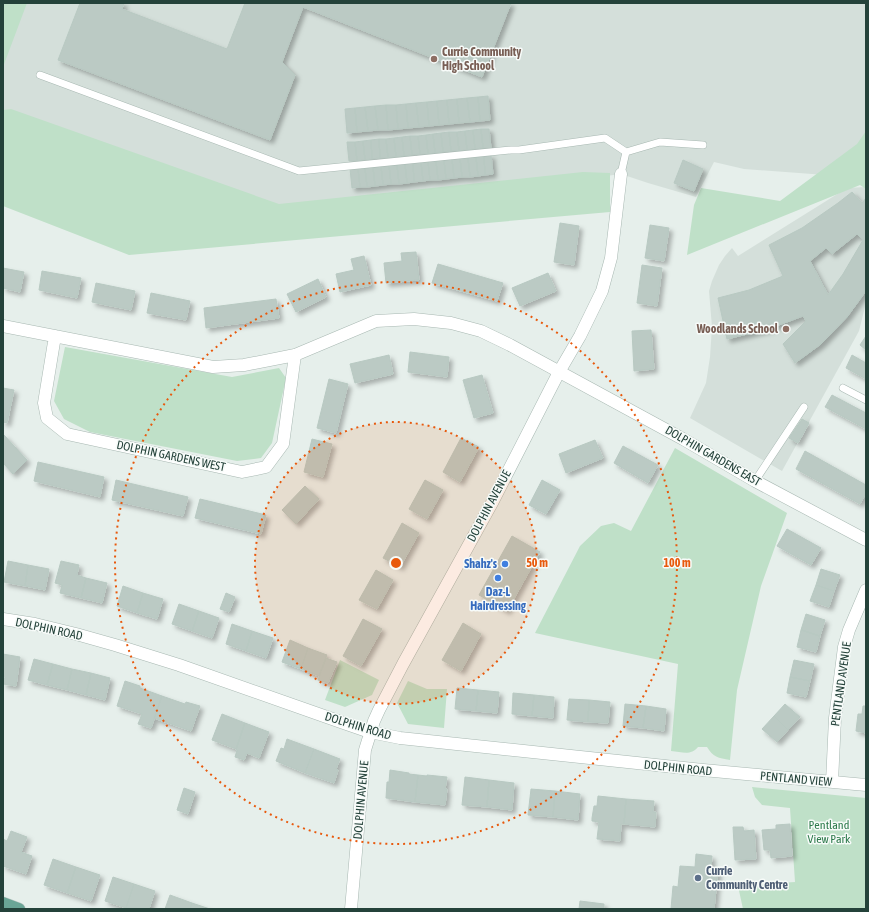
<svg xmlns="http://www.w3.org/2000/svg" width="869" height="912" font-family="'Asap Condensed',sans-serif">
<defs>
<filter id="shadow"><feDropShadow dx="3.5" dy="3.5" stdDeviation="2" flood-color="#0004"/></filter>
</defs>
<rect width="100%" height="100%" fill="#e6efeb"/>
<path fill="#d4dfda" d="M3 3H866V140L839 176 744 169 714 162 696 197 648 183 621 174 583 179 279 207 3 121Z
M866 187V303L859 331 782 471 690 418 706 383 710 357 712 327 709 291 712 281 719 265 725 256 732 248 738 256 847 188Z"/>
<path fill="#bfe0c8" d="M3 3H27L3 67Z
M11 109 279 204 583 172 610 173V212L129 255 3 206V110Z
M866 131V189L860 185 687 255 694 205 701 188 780 201 857 144Z
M65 347 232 377 279 368 286 378 272 443 261 458 237 461 90 432 64 419 54 401Z
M675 448 787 513 761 586 737 690 730 760C718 758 713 757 707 747H698C691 756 682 752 671 751L678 664 535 633 580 546 601 526 614 523 631 531Z
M340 660 379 680 372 695 345 707 325 700Z
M408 681 427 689H447L444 728 408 724 397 703Z
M752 787 866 798V909H743L738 886 795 882 790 808 762 805 755 797Z"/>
<path fill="#bbcac4" stroke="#b8c9c2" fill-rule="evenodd" filter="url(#shadow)" d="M80 3H124L122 9 227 49 245 3H511L482 77 303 7 282 62 295 75 270 140 58 60Z
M488 96 490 120 480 121 478 97Z
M478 97 480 121 470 122 467 98Z
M467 98 470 122 459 123 457 99Z
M457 99 459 123 449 124 447 100Z
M447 100 449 124 439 125 437 101Z
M437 101 439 125 429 126 427 102Z
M427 102 429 126 419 127 416 103Z
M416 103 419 127 408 128 406 104Z
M406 104 408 128 398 129 396 105Z
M386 105 388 130H378L375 106Z
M386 105H396L398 129 388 130Z
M375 106 378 130 368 131 365 107Z
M365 107 368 131 357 132 355 108Z
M355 108 357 132 347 133 345 109Z
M481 129 483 148 475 149 473 130Z
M481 129H489L491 148H483Z
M473 130 475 149 467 150 465 131Z
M465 131 467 150 459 151 457 132Z
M449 132 451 151 443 152 441 133Z
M449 132H457L459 151H451Z
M441 133 443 152 435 153 433 134Z
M433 134 435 153 428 154 426 135Z
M426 135 428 154H420L418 136Z
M410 136 412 155 404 156 402 137Z
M410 136H418L420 154 412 155Z
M402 137 404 156 396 157 394 138Z
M394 138 396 157 388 158 386 139Z
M379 139 380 158 372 159 371 140Z
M379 139H386L388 158H380Z
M371 140 372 159 365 160 363 141Z
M363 141 365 160 357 161 355 142Z
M347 142H355L357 161H349Z
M491 155 493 174 485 175 484 156Z
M484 156 485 175 478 176 476 157Z
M476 157 478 176 470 177 468 158Z
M460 158 462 177 454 178 452 159Z
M460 158H468L470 177H462Z
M452 159 454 178 446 179 444 160Z
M444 160 446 179 438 180 436 161Z
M683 160 703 169 694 191 674 183Z
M436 161 438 180H430L428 162Z
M421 162 423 181 414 182 413 163Z
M421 162H428L430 180 423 181Z
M413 163 414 182 407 183 405 164Z
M405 164 407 183 399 184 397 165Z
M389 165 391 184 383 185 381 166Z
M389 165H397L399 184H391Z
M381 166 383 185 375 186 373 167Z
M373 167 375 186 367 187 365 168Z
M365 168 367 187H360L358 169Z
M350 169H358L360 187 352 188Z
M852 192 862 203 866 198V291L847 317 821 344 795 363 783 344 806 321 803 316 768 329 727 339 718 298 749 290 783 276 769 245 802 228 838 203ZM857 234 863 240 843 274 828 295 810 261 826 248 832 254Z
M560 223 579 226 574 265 554 262Z
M650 225 669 228 664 261 645 258Z
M416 252 419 280 386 283 384 263 402 261 401 253Z
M364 256 371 285 340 292 336 274 354 270 351 259Z
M438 264 503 283 497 301 432 283Z
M642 265 662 268 657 306 637 303Z
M3 268 24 272 20 292 3 288Z
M42 271 81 278 77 298 39 290Z
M548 273 556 291 520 306 512 288Z
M318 279 326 297 296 312 287 294Z
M96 283 135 291 131 310 92 302Z
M151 293 190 301 186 320 147 313Z
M276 299 279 318 206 328 204 308Z
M651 330 654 369 634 371 632 331Z
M866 336V350L860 345Z
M410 352 449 357 447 377 408 372Z
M389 355 393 374 355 383 350 364Z
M852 355 866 363V379L846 368Z
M482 375 493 413 474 418 463 380Z
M329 379 348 384 336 433 317 428Z
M3 388 14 390 7 423 3 422Z
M832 395 866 413V429L825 407Z
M802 419 809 423 798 443 789 438Z
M4 435 27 460 13 474 3 463V436Z
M461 438 479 447 460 482 443 472Z
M312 439 332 444 323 477 304 472Z
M595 440 603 458 566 473 559 454Z
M623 446 658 465 648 483 614 463Z
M805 451 866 485V493L860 504 796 469Z
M38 462 104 477 100 497 34 481Z
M116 480 188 497 183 516 112 500Z
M425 480 443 490 427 519 409 509Z
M542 480 560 490 546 514 529 505Z
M305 486 319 499 296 524 282 510Z
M200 499 266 515 261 534 195 518Z
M402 523 419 533 400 567 383 558Z
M787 529 821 548 811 565 777 546Z
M512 536 540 552 507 611 479 595Z
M8 561 28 565 25 586 4 582Z
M61 561 79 565 77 575 86 578 81 598 60 593 62 585 55 583Z
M28 565 49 569 45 590 25 586Z
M821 569 840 575 834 591 816 585Z
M376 570 393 580 377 609 359 600Z
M86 578 107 583 102 603 81 598Z
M816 585 834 591 829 607 810 601Z
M123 586 143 593 137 613 117 606Z
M143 593 163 599 157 619 137 613Z
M226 593 235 597 229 612 220 609Z
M179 604 199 611 192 631 172 624Z
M199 611 219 618 212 638 192 631Z
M806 614 825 620 820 636 801 630Z
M363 619 382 629 361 666 343 656Z
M463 623 481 634 461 671 442 660Z
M232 624 252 631 246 651 226 644Z
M801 630 820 636 816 652 797 647Z
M252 631 273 638 266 658 246 651Z
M290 640 308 648 301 669 282 662Z
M308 648 327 655 319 676 301 669Z
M3 654 20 657 16 686 3 684 5 677 3 676Z
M326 658 337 662 328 683 318 680Z
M34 659 53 664 47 685 28 680Z
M794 660 814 664 810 681 790 677Z
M53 664 72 669 67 690 47 685Z
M72 669 91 673 86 695 67 690Z
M91 673 110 678 105 700 86 695Z
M790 677 810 681 806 697 787 693Z
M125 681 140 686V688L162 696 151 728 138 724 142 714 117 706Z
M457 688 478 690 476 711 455 709Z
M478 690 499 692 497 713 476 711Z
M513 693 534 695 532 716 512 714Z
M534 695 554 697 553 718 532 716Z
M162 696 185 704 186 702 200 706 191 731 154 718Z
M569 699 589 700 588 722 567 720Z
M589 700 610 702 608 723 588 722Z
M625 704 646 706 643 728 623 726Z
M785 704 800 717 788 730 774 716Z
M646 706 666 709 664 731 643 728Z
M863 706H866V733L856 731 858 714H862Z
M222 714 245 723 236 749 212 740Z
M774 716 788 730 777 742 762 729Z
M245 723 269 732 259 758 247 753 244 760 235 757 237 750 236 749Z
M287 739 314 749 305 773 276 761 281 748 284 749Z
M314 749 340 759 336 769 338 770 334 783 305 773Z
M390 770 409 773V774L418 775 415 802 386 798 387 782H389Z
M418 775 427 776V775L447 777 445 789H447L445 805 415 802Z
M465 777 489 780 487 807 462 805Z
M489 780 514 783 512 810 487 807Z
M184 788 195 792 188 814 177 810Z
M531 789 555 791 553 817 528 815Z
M555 791 580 794 578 820 553 817Z
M598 796 626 799 624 824H621L620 841 597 839 599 822 592 821V818L594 806H597Z
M626 799 654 801 653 812H656L655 827 624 824Z
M790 824 792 856 771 858 770 850H764L762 830 776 829V825Z
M733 827H743L744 831 754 830 756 859 735 860Z
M11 831 27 837 21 852 32 856 26 874 3 866V839L7 841Z
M696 854 712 856 711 869 718 870 714 909H671L673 886 678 887 680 866 695 867Z
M53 859 76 867 67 893 44 885Z
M76 867 100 875 91 901 67 893Z
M113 877 134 884 126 908 105 901Z
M134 884 155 891 149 909 126 908Z
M170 895 192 903 190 909H165Z
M580 901 604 904V909H579Z
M192 903 210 909H190Z"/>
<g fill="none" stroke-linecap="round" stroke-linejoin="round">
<defs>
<path id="service" d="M40 75 299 171 511 150H519L605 138 626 152
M626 152 660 142 703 145
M621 174 626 152
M843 388 866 400
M755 481 804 407"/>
<path id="minor" d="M3 326 213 367 244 365 295 355 376 321 414 319 451 323 481 331 510 345 683 439 755 481 866 540
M55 336 44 403 47 418 67 434 242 472 266 467 283 444 295 355
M3 619 35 624 76 634 115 645 179 665 341 722 370 732 400 738 703 770 866 785
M832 782 835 718 844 647 849 630 866 590
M351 909 365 750 374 721 379 710 403 664 493 501 559 372 580 336 602 291 611 258 621 174"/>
<path id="primary" d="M3 903 19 909"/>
</defs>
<use href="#service" stroke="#a8b8b2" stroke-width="8"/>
<use href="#minor" stroke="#a8b8b2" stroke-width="13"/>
<use href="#primary" stroke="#c2cac8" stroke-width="13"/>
<use href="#service" stroke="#fff" stroke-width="7"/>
<use href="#minor" stroke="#fff" stroke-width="12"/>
<use href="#primary" stroke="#6aa596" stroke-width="12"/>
</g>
<circle cx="396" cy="563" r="141" fill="#e8590c" fill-opacity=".12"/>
<g fill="none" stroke="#e8590c" stroke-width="2" stroke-dasharray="2 4">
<circle cx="396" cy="563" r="141"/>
<circle cx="396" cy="563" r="281"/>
</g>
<g fill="#8d6e63" stroke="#f7fbf9" stroke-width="1.5">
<circle cx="434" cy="59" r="4"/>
<circle cx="786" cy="329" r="4"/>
</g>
<g fill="#3f7fe0" stroke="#f7fbf9" stroke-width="1.5">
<circle cx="505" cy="564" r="4"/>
<circle cx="498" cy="578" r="4"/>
</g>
<circle fill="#5c6f8a" stroke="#f7fbf9" stroke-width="1.5" cx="698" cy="878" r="4"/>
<g text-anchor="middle" stroke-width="3" stroke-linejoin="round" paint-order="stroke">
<g font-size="12" font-weight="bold" fill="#785e54" stroke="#f7fbf9" text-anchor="start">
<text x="442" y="56">Currie Community<tspan x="442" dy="14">High School</tspan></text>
<text x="778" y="333" text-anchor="end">Woodlands School</text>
</g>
<g font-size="12" fill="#24423a" stroke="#f7fbf9">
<text transform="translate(171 456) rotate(12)" y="4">DOLPHIN GARDENS WEST</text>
<text transform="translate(713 456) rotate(30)" y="4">DOLPHIN GARDENS EAST</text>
<text transform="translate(489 506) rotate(-62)" y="4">DOLPHIN AVENUE</text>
<text transform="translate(49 629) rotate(12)" y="4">DOLPHIN ROAD</text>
<text transform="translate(841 684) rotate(-82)" y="4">PENTLAND AVENUE</text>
<text transform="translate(358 726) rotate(17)" y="4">DOLPHIN ROAD</text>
<text transform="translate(678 768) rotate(6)" y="4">DOLPHIN ROAD</text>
<text transform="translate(796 779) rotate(5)" y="4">PENTLAND VIEW</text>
<text transform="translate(361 800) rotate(-85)" y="4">DOLPHIN AVENUE</text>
</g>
<g font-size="12" font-weight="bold" fill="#366cbe" stroke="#f7fbf9" text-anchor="end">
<text x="497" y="568">Shahz's</text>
<text x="498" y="596" text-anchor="middle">Daz-L<tspan x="498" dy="14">Hairdressing</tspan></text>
</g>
<g font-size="12" fill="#2d7a4b" stroke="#f7fbf9">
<text x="829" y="829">Pentland<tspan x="829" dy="14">View Park</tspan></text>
</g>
<g font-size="12" font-weight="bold" fill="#4e5e75" stroke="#f7fbf9" text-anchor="start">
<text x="706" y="875">Currie<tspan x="706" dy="14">Community Centre</tspan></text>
</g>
</g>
<circle cx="396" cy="563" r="6" fill="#e8590c" stroke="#f7fbf9" stroke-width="2"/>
<g font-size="12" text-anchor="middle" font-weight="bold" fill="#e8590c" stroke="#f7fbf9" stroke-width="3" stroke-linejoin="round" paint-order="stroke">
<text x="537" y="567">50 m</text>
<text x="677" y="567">100 m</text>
</g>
<rect width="869" height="912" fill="none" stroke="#24423a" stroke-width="8"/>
</svg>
